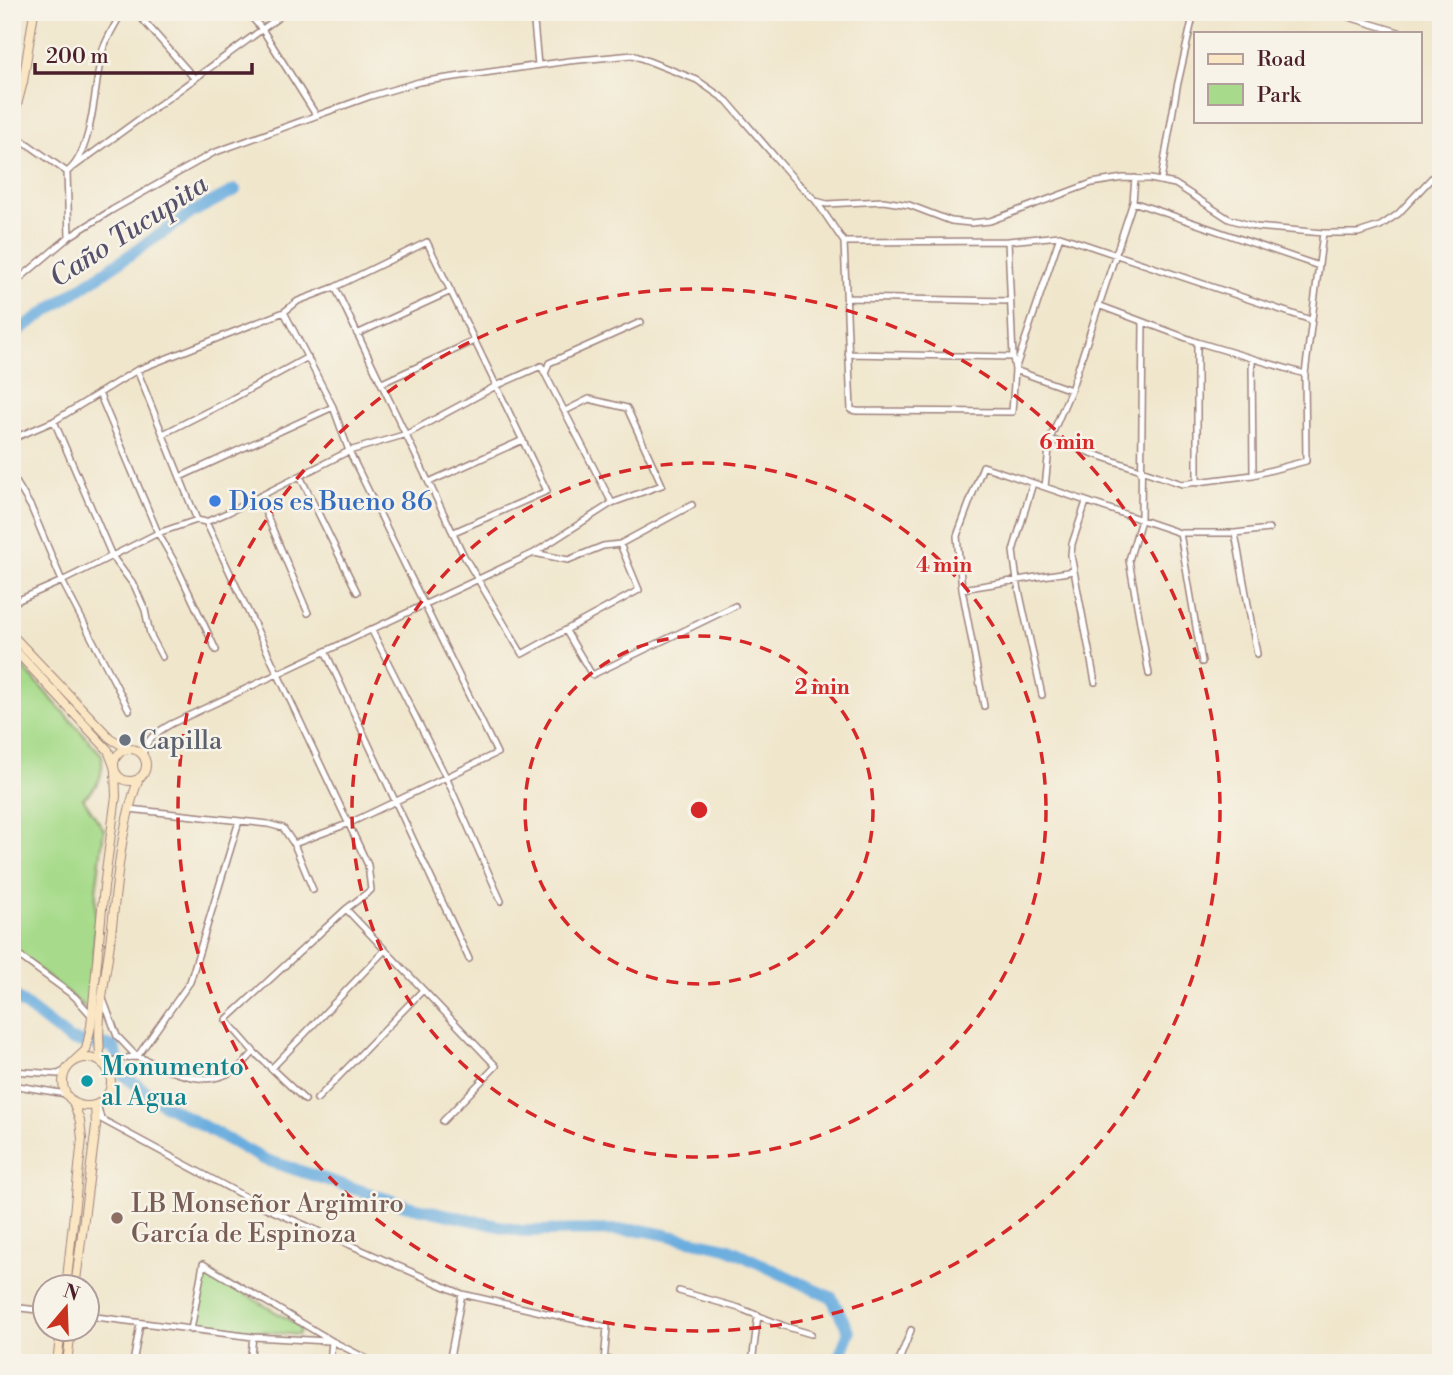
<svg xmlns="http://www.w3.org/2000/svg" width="1453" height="1375" font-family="'Libre Bodoni',serif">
<rect width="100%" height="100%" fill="#f7f3e8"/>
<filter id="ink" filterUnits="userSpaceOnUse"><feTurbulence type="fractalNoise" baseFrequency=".0143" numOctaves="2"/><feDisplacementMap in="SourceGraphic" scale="14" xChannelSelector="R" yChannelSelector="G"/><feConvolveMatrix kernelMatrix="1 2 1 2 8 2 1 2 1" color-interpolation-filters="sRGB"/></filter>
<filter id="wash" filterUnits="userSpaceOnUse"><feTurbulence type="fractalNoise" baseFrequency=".00686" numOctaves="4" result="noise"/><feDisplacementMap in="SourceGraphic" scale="28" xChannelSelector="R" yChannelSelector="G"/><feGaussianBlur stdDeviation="1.57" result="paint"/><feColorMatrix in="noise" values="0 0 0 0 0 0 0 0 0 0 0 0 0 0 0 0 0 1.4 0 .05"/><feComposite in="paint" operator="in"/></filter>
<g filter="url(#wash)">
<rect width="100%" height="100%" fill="#f0e6cc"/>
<path fill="#a7db8b" stroke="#787d5b" stroke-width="2" d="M12 655 102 755C103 775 100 786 83 798L104 830 96 891 92 1016 86 1008 12 948Z
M206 1271 301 1327 298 1335 197 1324Z"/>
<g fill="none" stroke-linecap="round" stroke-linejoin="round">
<path stroke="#6aaddf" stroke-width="12" d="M12 335 193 212 235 190
M12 995 70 1040 114 1047 123 1075 165 1105 263 1159 408 1206 521 1231 642 1230 727 1248 832 1298 849 1332 837 1363"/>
</g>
</g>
<g filter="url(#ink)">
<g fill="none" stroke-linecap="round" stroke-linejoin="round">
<defs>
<path id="street" d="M136 12 195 79
M247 12 262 29 316 115
M533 12 538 65
M1332 12 1402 33
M12 133 67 172
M75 166 286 12
M1161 180 1177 87 1194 12
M816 201 844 242 851 410 857 411 1012 412 1015 370 1013 357 1008 241
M1133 202 1319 266
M1060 236 1015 370 1071 390
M69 237 67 172C94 152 94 84 102 52 106 39 115 25 122 12
M844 242 1008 241 1060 236 1311 320
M12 285 69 237 112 210 213 153 371 96 419 82 569 61 633 55 697 80 727 101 793 178 816 201 827 204 883 201 909 205 951 221 971 223 990 221 1092 183 1123 178 1150 179 1175 184 1229 219 1256 227 1323 233H1358L1380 226 1398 214 1441 168
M335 287 464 556 522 654 639 590 620 544
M847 298 1010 301
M1098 305 1197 342 1305 374
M284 312 333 407 349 451 497 753 350 823 294 844
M1143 323 1141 520 1129 560 1149 674
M357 334 451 291
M848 354 1013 357
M1252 359 1253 475
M137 370 197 520
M545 374 549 363 641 322
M382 383 474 341
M99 393 158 533 175 563 216 650
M565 411 589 399 627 408 662 485 612 503
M54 421 112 556 135 587 145 610 150 634 162 657
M163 434 230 400 308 357
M12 439 54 421 137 370 284 312 298 301 335 287 427 242 547 491 454 532
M1050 439 1182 484 1253 475 1306 461 1305 374 1323 233
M12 475 31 507 62 581 129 710
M300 476 357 592
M180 477 333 407
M429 482 523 440
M1033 483 1013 551 1017 581 1042 695
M1197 483V342
M1045 487 1050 439 1071 390 1133 202 1135 178
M259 497 308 613
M1086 502 1072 544 1071 555 1095 682
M206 522 368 865 371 890 346 909 226 1020 254 1052 305 1100
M1180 533 1202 662
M1235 533 1257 654
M962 589 1074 571
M12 603 62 581 158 533 197 520 206 522 229 512 349 451 407 434 496 386 541 366 612 503 534 553 568 560 603 546 620 544 692 505
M371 629 446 777 501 901
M566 631 592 675 735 606
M325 651 469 959
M984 706 962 589 957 536 983 466 1180 533H1235L1269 529
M143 756C145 739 157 732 171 724L534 553
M129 809 268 824 283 828 294 844 313 890
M346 909 496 1066 443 1121
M12 948 18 955 75 997 92 1016
M103 999 117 1036 137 1057 190 982 239 821
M103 1063C114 1061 125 1057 135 1057 146 1058 156 1065 166 1069 203 1084 227 1084 254 1052
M271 1069 385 950
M12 1071 58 1074 66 1070
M12 1085 66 1094
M317 1099 423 990
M98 1107 101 1119 266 1208 462 1294 607 1327 604 1363
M679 1291 739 1308 784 1326 811 1334
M12 1307 46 1311
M88 1316 253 1337 328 1341
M191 1330 203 1264 332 1341 375 1363
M604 1359 633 1363
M133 1363 140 1324
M250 1363 253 1337
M330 1363 332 1341
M449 1363 462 1294
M752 1363 758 1315
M898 1363 911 1330"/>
<path id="secondary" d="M12 124 23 82 34 12
M12 635 110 738 128 749
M12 647 108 750 114 766
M114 765a16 16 0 1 1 32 0a16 16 0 1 1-32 0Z
M63 1082a24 24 0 1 1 48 0a24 24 0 1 1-48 0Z
M73 1062 86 1050 91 1026 104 887 116 796 115 772
M101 1062C95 1023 105 982 110 943 117 889 119 830 139 778
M66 1288 82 1139 80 1121 73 1102
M75 1288 96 1126 95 1105
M57 1363 61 1330
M67 1363 71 1330"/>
</defs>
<use href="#street" stroke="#9d827c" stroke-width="8"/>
<use href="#secondary" stroke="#9d827c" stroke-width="10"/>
<use href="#street" stroke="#fff" stroke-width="5"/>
<use href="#secondary" stroke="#fbe6c4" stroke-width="8"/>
</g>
</g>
<g fill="none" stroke="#d62828" stroke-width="3.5" stroke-dasharray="12 9">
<circle cx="699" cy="810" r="174"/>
<circle cx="699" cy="810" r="347"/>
<circle cx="699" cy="810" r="521"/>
</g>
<circle fill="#3f7fe0" stroke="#f7f3e8" stroke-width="2.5" cx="215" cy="501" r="7"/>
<circle fill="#6b7280" stroke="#f7f3e8" stroke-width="2.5" cx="125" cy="740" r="7"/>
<circle fill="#0f9aa8" stroke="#f7f3e8" stroke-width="2.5" cx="87" cy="1081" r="7"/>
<circle fill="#8d6e63" stroke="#f7f3e8" stroke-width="2.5" cx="117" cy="1218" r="7"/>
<g text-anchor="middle" stroke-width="5" stroke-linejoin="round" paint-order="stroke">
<g font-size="26" fill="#366cbe" stroke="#f7f3e8" text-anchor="start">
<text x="229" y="510">Dios es Bueno 86</text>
</g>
<g font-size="26" fill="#5b616d" stroke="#f7f3e8" text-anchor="start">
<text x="139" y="749">Capilla</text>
</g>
<g font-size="26" fill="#0d838f" stroke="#f7f3e8" text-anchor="start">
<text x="101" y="1075">Monumento<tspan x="101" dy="30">al Agua</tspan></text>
</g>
<g font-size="26" fill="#785e54" stroke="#f7f3e8" text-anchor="start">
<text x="131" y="1212">LB Monseñor Argimiro<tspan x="131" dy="30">García de Espinoza</tspan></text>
</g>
<g font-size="28" font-style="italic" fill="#55516a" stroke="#f7f3e8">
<text transform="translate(128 230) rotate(-33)" y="10">Caño Tucupita</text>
</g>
</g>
<circle cx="699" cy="810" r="10" fill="#d62828" stroke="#f7f3e8" stroke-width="3.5"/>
<g font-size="21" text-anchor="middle" font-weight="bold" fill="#d62828" stroke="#f7f3e8" stroke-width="5" stroke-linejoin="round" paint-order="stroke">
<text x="1067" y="449">6 min</text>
<text x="944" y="572">4 min</text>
<text x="822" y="694">2 min</text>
</g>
<rect width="1453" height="1375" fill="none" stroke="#f7f3e8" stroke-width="42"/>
<rect x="1194" y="32" width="228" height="91" fill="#f7f3e8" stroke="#b29e9c" stroke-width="2"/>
<rect x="1208" y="54" width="35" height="10" fill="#fbe6c4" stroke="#b29e9c" stroke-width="2"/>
<text x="1257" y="66" font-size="21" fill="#4a1f2b">Road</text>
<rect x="1208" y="84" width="35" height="21" fill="#a7db8b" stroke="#b29e9c" stroke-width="2"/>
<text x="1257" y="102" font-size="21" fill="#4a1f2b">Park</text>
<g transform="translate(66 1308) rotate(19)"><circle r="33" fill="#f7f3e8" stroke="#b29e9c" stroke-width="2"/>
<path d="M0-5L12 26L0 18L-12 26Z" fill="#c8321e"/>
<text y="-10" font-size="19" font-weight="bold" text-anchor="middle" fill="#4a1f2b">N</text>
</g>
<path d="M35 63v10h217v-10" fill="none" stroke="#4a1f2b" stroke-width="3.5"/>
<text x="46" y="63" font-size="21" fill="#4a1f2b" stroke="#f7f3e8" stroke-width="5" paint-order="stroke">200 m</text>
</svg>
